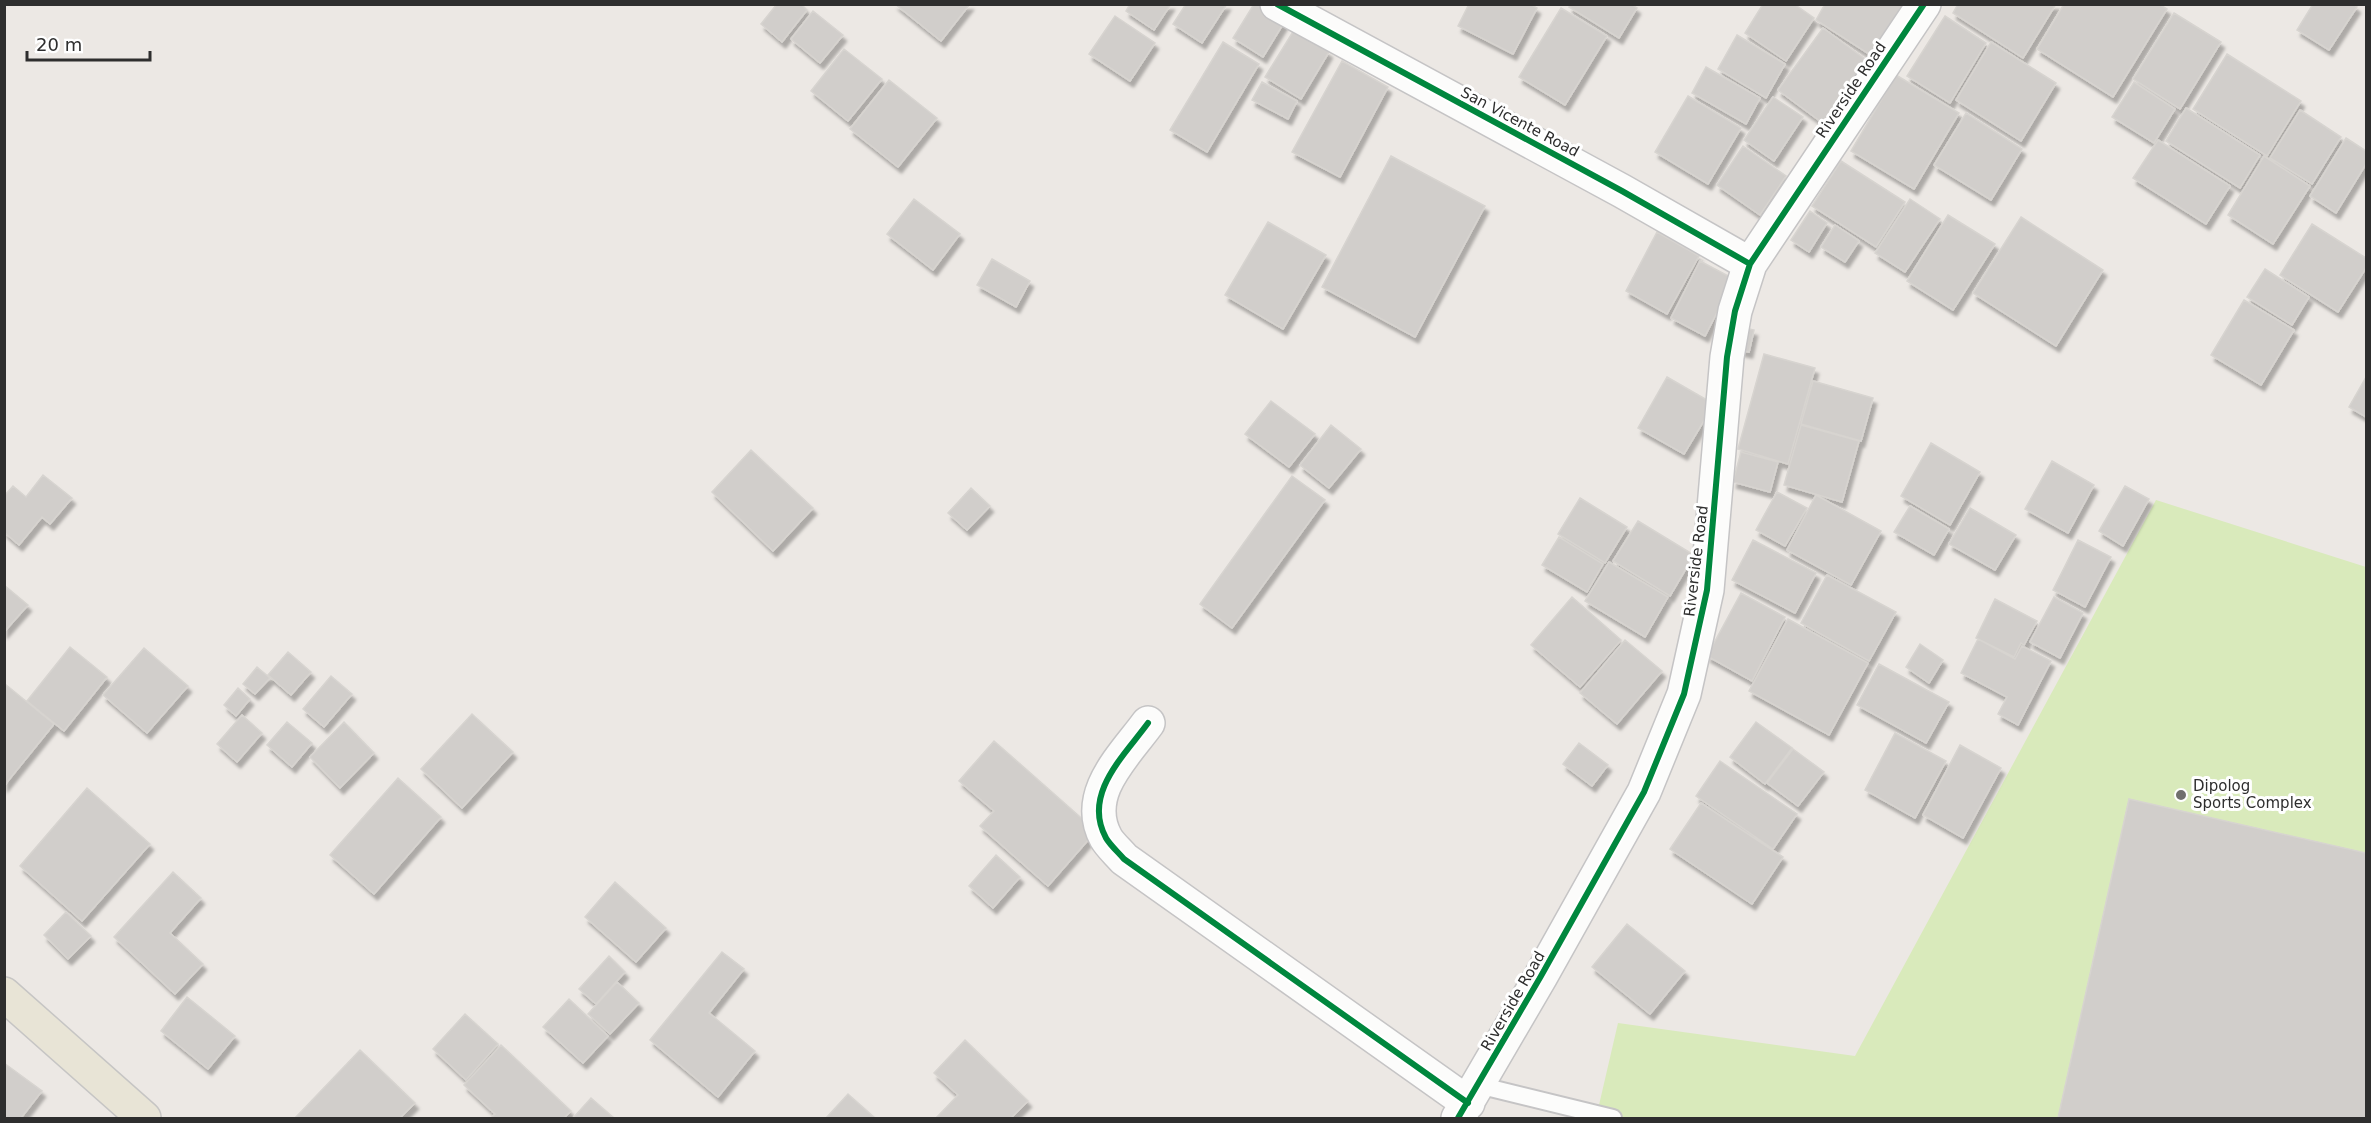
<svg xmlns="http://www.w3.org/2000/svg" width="2371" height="1123" font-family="'DejaVu Sans',sans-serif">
<defs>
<filter id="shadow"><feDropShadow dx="3.5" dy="6" stdDeviation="1.5" flood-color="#0004"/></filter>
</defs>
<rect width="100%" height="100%" fill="#ece8e4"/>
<path fill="#d9eabb" d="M2156 500 2366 567V1118H1596L1618 1023 1855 1056Z"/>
<path fill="#d1cecb" stroke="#d7d4d0" stroke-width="1.5" filter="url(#shadow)" d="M777 4H801L807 10 782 42 761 24Z
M895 4H970L941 41Z
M1130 4H1171L1154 30 1126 11Z
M1186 4H1227L1202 43 1173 24Z
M1254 4H1259L1285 21 1263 57 1233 38Z
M1469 4H1530L1537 8 1513 54 1458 26Z
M1571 4H1631L1637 8 1619 38 1569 7Z
M1763 4H1794L1814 18 1786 61 1745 33Z
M1825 4H1904L1872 56 1816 20Z
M1958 4H2056L2023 58 1953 13Z
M2064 4H2159L2167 9 2113 97 2037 49Z
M2313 4H2353L2357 7 2329 50 2297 30Z
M1561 8 1607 36 1565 105 1519 77Z
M813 11 843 35 820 63 791 39Z
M2174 13 2221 42 2180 109 2133 79Z
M1115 16 1155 43 1130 81 1089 54Z
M1945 16 1986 43 1950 103 1907 76Z
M1823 28 1869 62 1824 124 1778 90Z
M1294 30 1329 52 1301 99 1265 77Z
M1737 35 1785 64 1766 98 1718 69Z
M1223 42 1259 64 1207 152 1170 130Z
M1991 42 2056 83 2021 141 1956 100Z
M844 49 882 79 848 121 811 91Z
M2227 54 2301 101 2267 156 2193 109Z
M1342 61 1388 87 1340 177 1292 152Z
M1706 67 1760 98 1746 124 1692 93Z
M1896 75 1959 113 1914 189 1851 151Z
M889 80 937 118 898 167 850 129Z
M1262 82 1297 101 1288 119 1252 100Z
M2134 82 2175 109 2154 143 2112 117Z
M1688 96 1741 128 1708 184 1655 152Z
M1773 97 1803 117 1774 161 1744 140Z
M2186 108 2260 155 2240 188 2166 141Z
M2300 110 2341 137 2312 184 2270 158Z
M1966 113 2022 149 1991 200 1934 165Z
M2346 138 2366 151V164L2336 213 2310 196Z
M2158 140 2230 186 2206 224 2133 178Z
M1743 146 1786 176 1760 215 1717 185Z
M1391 156 1485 206 1415 337 1322 287Z
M2264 156 2310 186 2273 244 2228 215Z
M1841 161 1905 202 1876 247 1812 206Z
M914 199 960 234 933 270 887 234Z
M1910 199 1940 219 1905 272 1875 253Z
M1810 211 1827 223 1809 252 1791 240Z
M1948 215 1995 244 1953 310 1907 281Z
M2021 217 2103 270 2056 346 1973 293Z
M1268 222 1326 255 1283 329 1225 295Z
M2312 224 2366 258V268L2338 312 2280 275Z
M1835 225 1859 241 1845 262 1821 247Z
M1657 232 1699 256 1667 314 1626 291Z
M992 259 1030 281 1016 307 977 285Z
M1700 261 1734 279 1705 336 1671 318Z
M2265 269 2309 297 2292 325 2247 297Z
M2244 300 2294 330 2261 385 2211 355Z
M1745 328 1754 330 1749 352 1740 350Z
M1764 354 1815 368 1788 464 1738 449Z
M1667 377 1714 404 1684 454 1638 428Z
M2366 377V417L2349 407Z
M1813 381 1873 398 1861 441 1801 424Z
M1271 401 1315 434 1289 467 1245 434Z
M1331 425 1361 449 1329 488 1300 465Z
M1801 425 1859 441 1842 502 1784 485Z
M1931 443 1980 472 1950 525 1901 496Z
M751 450 813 508 773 551 712 492Z
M1741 452 1778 462 1770 492 1733 482Z
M2052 461 2094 485 2068 533 2025 509Z
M43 475 72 498 50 524 42 517 19 545 4 532V496L13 486 26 497Z
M1292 476 1325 500 1232 628 1200 604Z
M2125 486 2149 499 2123 546 2099 531Z
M971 488 990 506 967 530 948 513Z
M1777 492 1807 508 1785 546 1756 530Z
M1816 495 1881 531 1851 585 1787 550Z
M1580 498 1627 527 1605 563 1558 534Z
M1910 506 1949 529 1934 555 1894 532Z
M1970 508 2016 535 1995 570 1949 544Z
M1638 521 1694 555 1670 596 1613 561Z
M1559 537 1603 564 1587 592 1542 565Z
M1753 540 1816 573 1795 613 1732 580Z
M2078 540 2111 557 2085 607 2053 590Z
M1609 562 1668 597 1645 637 1585 601Z
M1827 575 1896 612 1869 661 1801 623Z
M4 585 28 605 4 632Z
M1741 593 1785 617 1752 681 1707 656Z
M1572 597 1621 640 1580 687 1531 645Z
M2054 597 2083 613 2060 658 2030 642Z
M1995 599 2037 621 2024 645 2021 643 2014 657 1976 638Z
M1788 619 1868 663 1829 735 1749 691Z
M1978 639 2015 659 2022 646 2051 661 2018 725 1998 714 2007 697 1961 673Z
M1625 640 1662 671 1617 724 1580 693Z
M1920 644 1943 660 1929 683 1906 667Z
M70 647 107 677 64 731 27 701Z
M144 648 188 686 147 733 103 695Z
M288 652 311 672 291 695 268 675Z
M1879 664 1949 702 1926 743 1857 705Z
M257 667 270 678 255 694 243 684Z
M331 676 352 694 324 727 303 709Z
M5 684 54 724 4 786V684Z
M238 688 250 699 236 716 224 705Z
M472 714 513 752 462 808 421 769Z
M242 715 262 733 237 762 217 744Z
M287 722 312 743 292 767 267 745Z
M344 722 374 753 340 788 310 757Z
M1756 722 1792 748 1765 784 1730 757Z
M1895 733 1946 761 1915 818 1865 790Z
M994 741 1096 831 1048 886 980 826 994 811 959 781Z
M1579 743 1608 765 1592 786 1563 764Z
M1960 745 2001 768 1963 838 1923 815Z
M1793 749 1824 772 1798 806 1767 783Z
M1720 761 1797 814 1773 849 1696 796Z
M398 778 441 817 374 894 330 855Z
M87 788 150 844 82 921 20 866Z
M2129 799 2366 853V1118H2058Z
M1701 803 1783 857 1752 904 1670 849Z
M996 855 1020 877 993 908 969 886Z
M173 872 201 898 170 933 203 964 175 994 114 937Z
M615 882 666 928 636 962 585 917Z
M66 912 91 936 68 959 44 935Z
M1627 924 1685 971 1650 1014 1592 967Z
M722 952 744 969 709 1013 755 1051 718 1097 650 1040Z
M609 956 625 972 596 1004 579 989Z
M617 982 639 1003 610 1034 588 1014Z
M187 997 235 1036 208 1069 161 1031Z
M569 999 608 1036 583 1063 543 1027Z
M465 1014 498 1044 466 1080 433 1049Z
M965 1040 1028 1101 1011 1118H936L958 1095 934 1073Z
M501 1045 571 1111 564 1118H491L495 1114 464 1085Z
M360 1050 415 1103 400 1118H295Z
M4 1063 42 1091 21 1118H4Z
M848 1094 875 1118H826Z
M591 1098 614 1118H573Z"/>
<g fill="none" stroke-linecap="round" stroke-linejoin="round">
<defs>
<path id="lane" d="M1478 1085 1613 1118"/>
<path id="street" d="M1277 4 1622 191 1750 264
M1148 723C1124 756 1082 794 1106 838 1110 845 1118 852 1124 859L1468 1103
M1458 1118 1541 976 1644 792 1684 694 1707 590 1727 357 1735 311 1750 264 1924 4"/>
<path id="primary" d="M4 994 144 1118"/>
</defs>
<use href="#lane" stroke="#c5c4c5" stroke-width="20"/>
<use href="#street" stroke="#c5c4c5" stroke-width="36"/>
<use href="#primary" stroke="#c6c5c4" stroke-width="36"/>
<use href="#lane" stroke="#fcfcfb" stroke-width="16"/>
<use href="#street" stroke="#fcfcfb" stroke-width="33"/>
<use href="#primary" stroke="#e8e4d6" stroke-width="33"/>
<defs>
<path id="cycleway" d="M1277 4 1622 191 1750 264
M1148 723C1124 756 1082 794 1106 838 1110 845 1118 852 1124 859L1468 1103
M1458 1118 1541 976 1644 792 1684 694 1707 590 1727 357 1735 311 1750 264 1924 4"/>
</defs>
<use href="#cycleway" stroke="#fff" stroke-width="10"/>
<use href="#cycleway" stroke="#00873e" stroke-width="6"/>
</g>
<circle fill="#706f6e" stroke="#fff" stroke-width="2" cx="2181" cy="795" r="6"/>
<g text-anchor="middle" stroke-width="6" stroke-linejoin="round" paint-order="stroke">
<g font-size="15" fill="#2e2e2e" stroke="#fff">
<text transform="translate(1851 90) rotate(-56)" y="5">Riverside Road</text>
<text transform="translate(1520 122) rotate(28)" y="5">San Vicente Road</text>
<text transform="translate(1696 561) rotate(-83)" y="5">Riverside Road</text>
<text transform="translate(1513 1001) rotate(-60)" y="5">Riverside Road</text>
</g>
<g font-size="15" fill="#2e2e2e" stroke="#fff" text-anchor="start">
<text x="2193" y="791">Dipolog<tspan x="2193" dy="17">Sports Complex</tspan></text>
</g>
</g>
<rect width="2371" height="1123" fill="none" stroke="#2e2e2e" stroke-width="12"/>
<path d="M27 51v9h123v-9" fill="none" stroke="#2e2e2e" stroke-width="3"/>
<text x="36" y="51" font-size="18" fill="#2e2e2e" stroke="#ffffff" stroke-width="4.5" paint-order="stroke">20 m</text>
</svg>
